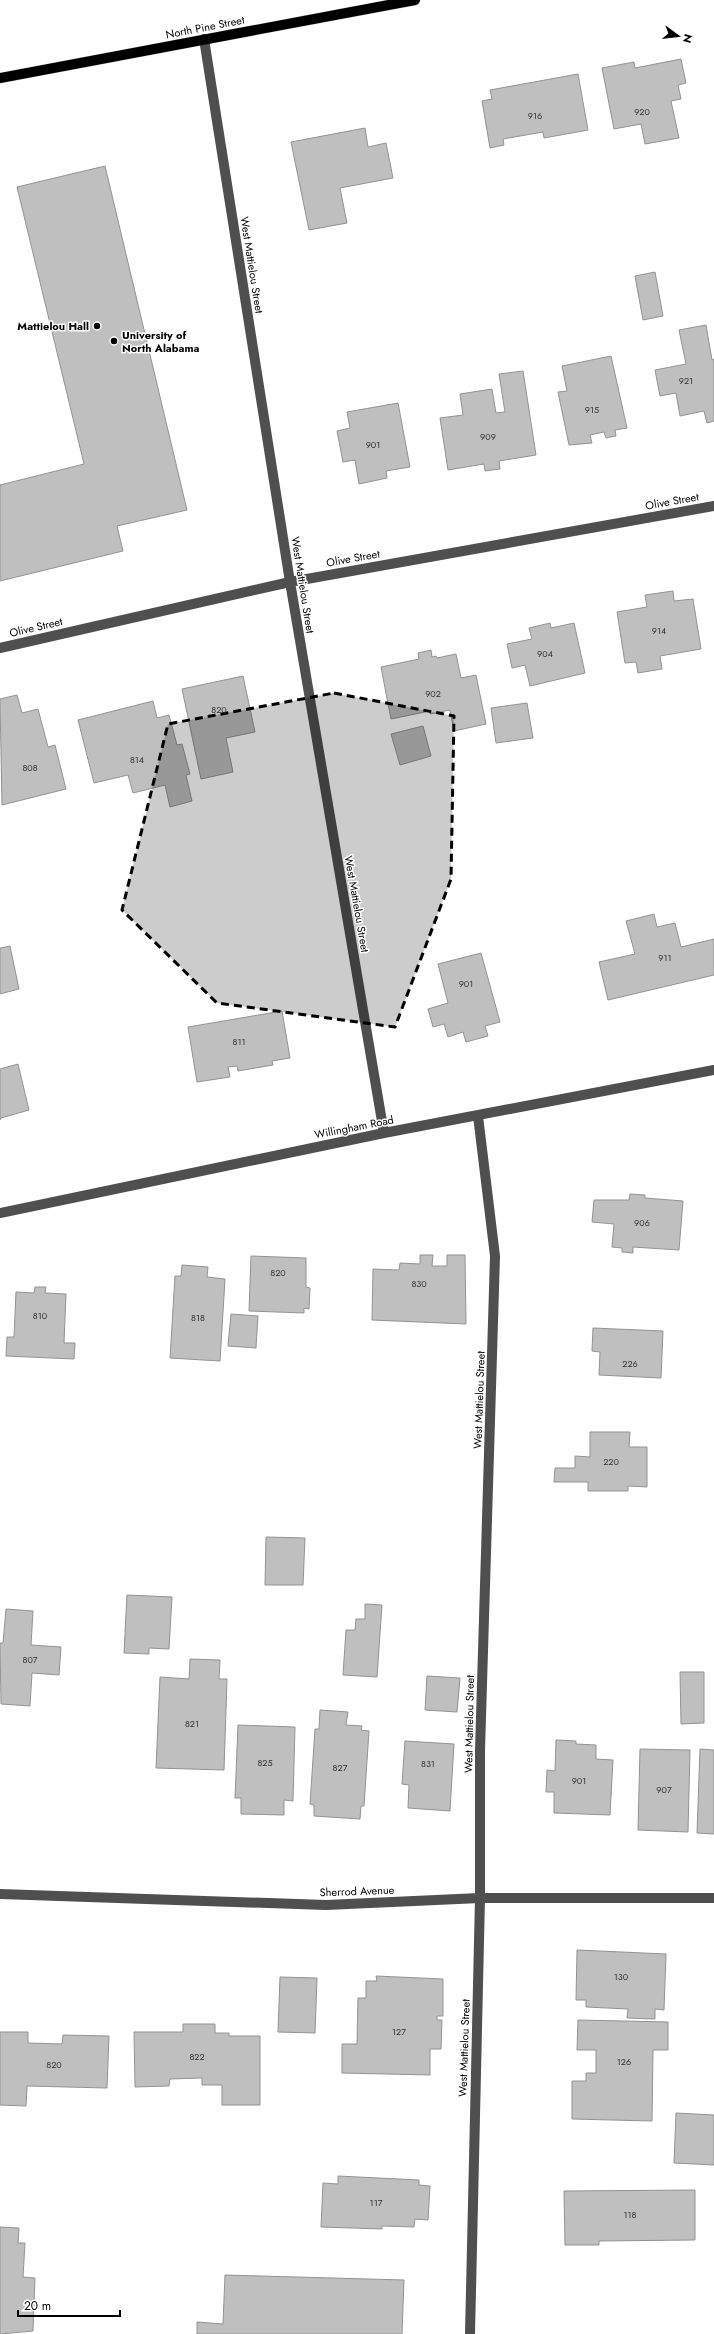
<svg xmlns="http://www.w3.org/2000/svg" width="714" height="2334" font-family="Jost,sans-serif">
<rect width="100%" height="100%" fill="#fff"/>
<path fill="#bfbfbf" stroke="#939393" d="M681 59 686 83 678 85 681 99 671 101 679 138 645 144 641 124 614 129 602 68 634 62 635 68Z
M578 74 588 130 544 138 543 132 503 139 504 145 490 148 482 101 492 99 490 90Z
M365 128 368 147 386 143 393 178 340 188 347 223 309 230 291 142Z
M105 166 187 510 117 526 123 551 0 581V485L84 464 17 187Z
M655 272 663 316 643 320 635 276Z
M706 325 712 360 714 359V421L707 423 704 411 680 416 676 393 660 396 655 370 686 364 679 330Z
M611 356 627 428 615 430 616 436 606 438 604 432 590 435 592 443 569 445 558 392 567 391 562 366Z
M523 371 536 455 499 461 500 469 485 471 484 464 448 470 440 418 463 415 460 394 492 389 496 413 505 412 499 374Z
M398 403 410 467 386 471 387 478 359 484 355 460 343 462 337 431 350 428 347 412Z
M673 591 674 601 693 599 701 649 660 656 662 669 638 673 636 662 625 663 617 612 647 607 645 595Z
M550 623 551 628 574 623 585 673 530 686 525 665 512 668 507 644 532 639 529 628Z
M431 650 432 657 436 656 437 658 456 654 461 678 476 675 486 724 454 731 450 710 430 714V711L391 719 381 667 419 659 418 653Z
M243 676 255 732 226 738 233 772 201 779 182 689Z
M17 695 22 713 38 709 48 747 55 745 66 789 2 805 0 699Z
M153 701 157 718 169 715 177 745 182 744 190 774 186 775 192 801 170 807 165 785 133 793 128 775 94 783 78 720Z
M527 703 533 738 496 743 491 708Z
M423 726 431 756 400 765 391 734Z
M654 914 657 927 675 923 681 947 714 939V975L608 1000 599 962 635 954 626 921Z
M10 946 19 989 0 994V948Z
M481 953 500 1022 485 1026 488 1036 466 1042 463 1032 448 1037 444 1024 433 1027 428 1009 448 1003 438 964Z
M282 1011 290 1058 272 1061 273 1065 238 1071 237 1066 228 1067 230 1077 197 1082 188 1027Z
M18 1064 29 1110 1 1118 0 1120V1069Z
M630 1194 645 1195V1198L683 1201 679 1250 633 1247V1253L622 1252V1248L612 1247 614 1224 592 1222 594 1200H629Z
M420 1255H433L432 1266H447V1255H465L466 1324 372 1320 373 1269 399 1270 400 1263 420 1264Z
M251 1256 306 1258V1287L310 1288 309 1309 304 1308V1313L249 1311Z
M182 1265 208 1267 207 1277 225 1279 220 1361 170 1358 175 1276H181Z
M35 1287H46L45 1293 66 1294 64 1343H75L74 1359 6 1356 7 1337H14L16 1292 34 1293Z
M231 1314 258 1316 256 1348 228 1346Z
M593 1328 663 1331 661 1378 599 1375 600 1352 592 1351Z
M590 1432H630L629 1447H647V1487L628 1486V1491H588V1482H554L555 1468H575V1456L590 1457Z
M266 1537 305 1538 303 1585H265Z
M127 1595 172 1597 169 1649 149 1648V1654L124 1653Z
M365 1604 382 1605 377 1677 343 1675 346 1630H355L356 1619H365Z
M6 1609 33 1611 31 1645 61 1647 59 1675 32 1673 30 1706 1 1704 0 1643H3Z
M190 1659 220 1660 219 1679H227L224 1770 156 1768 160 1677 189 1679Z
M680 1672H704V1723L681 1724Z
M427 1676 460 1678 457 1712 425 1710Z
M320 1710 348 1712 346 1725 362 1726 361 1730 369 1731 364 1806H361L360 1819 314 1816V1805L310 1804 315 1729H319Z
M238 1725 295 1727 293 1801 284 1800V1815L241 1814V1798H235Z
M556 1740 576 1741V1744L596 1745V1759L613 1760 610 1815 554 1813V1792H546L547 1770 555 1771Z
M405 1741 454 1744 450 1811 408 1808 409 1785 402 1784Z
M640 1749 690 1750 688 1832 638 1830Z
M700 1749 714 1750V1834L697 1833Z
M577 1950 666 1954 664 2010 655 2009V2019L627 2018 628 2009 586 2007V2000H576Z
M376 1976 443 1979V2016H437V2020H442L441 2049H430V2075L342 2073V2044H357L358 1998H366V1981H377Z
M280 1977 317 1978 315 2033 278 2032Z
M578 2020 668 2022V2050H653L652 2121 572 2119V2081H586V2073H596V2050H577Z
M183 2024H215V2033H229V2036H260V2105H222V2085H202V2078L170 2079 169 2086 135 2087 134 2032H183Z
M0 2032H28V2043L62 2044 63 2035 109 2036 107 2088 27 2086 26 2106 0 2105Z
M676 2113 714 2115V2165L674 2163Z
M338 2176 419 2180V2185L430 2186 428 2220 415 2219 414 2227 382 2226V2229L321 2227 323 2183 338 2184Z
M695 2190V2240L599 2241V2245H565L564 2191Z
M0 2227 19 2228 18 2243H25L23 2277 35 2278 33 2331 0 2334Z
M225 2275 404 2280 402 2334H197V2322L223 2324Z"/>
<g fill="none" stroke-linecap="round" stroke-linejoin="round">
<defs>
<path id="major" d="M0 78 415 0"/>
</defs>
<use href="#major" stroke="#dbdbdb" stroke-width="11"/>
<path stroke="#4f4f4f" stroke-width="10" d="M204 39 290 582 384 1133
M0 648 290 582 714 506
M0 1213 384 1133 714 1070
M0 1894 326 1905 480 1898H714
M470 2334 480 1898V1750L495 1256 478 1116"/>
<use href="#major" stroke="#000" stroke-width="10"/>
</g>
<path fill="#000" fill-opacity="0.2" stroke="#000" stroke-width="3" stroke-dasharray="8 5" stroke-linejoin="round" d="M334 693 454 716 451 879 395 1027 217 1003 122 910 168 724Z"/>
<g fill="#000" stroke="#fff" stroke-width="1.5">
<circle cx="97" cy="326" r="4"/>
<circle cx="114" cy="341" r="4"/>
</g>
<g text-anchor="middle" stroke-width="3" stroke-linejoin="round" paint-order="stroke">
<g font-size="9" fill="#303030">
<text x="642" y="115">920</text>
<text x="535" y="119">916</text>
<text x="686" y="384">921</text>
<text x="592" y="413">915</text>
<text x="488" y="440">909</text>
<text x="373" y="448">901</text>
<text x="659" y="634">914</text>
<text x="545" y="657">904</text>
<text x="433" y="697">902</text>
<text x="219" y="713">820</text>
<text x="137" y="763">814</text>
<text x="30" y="771">808</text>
<text x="665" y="961">911</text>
<text x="466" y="987">901</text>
<text x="239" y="1045">811</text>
<text x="642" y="1226">906</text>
<text x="278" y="1276">820</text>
<text x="419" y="1287">830</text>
<text x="40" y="1319">810</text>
<text x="198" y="1321">818</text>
<text x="630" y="1367">226</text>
<text x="611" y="1465">220</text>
<text x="30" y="1663">807</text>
<text x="192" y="1727">821</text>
<text x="265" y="1766">825</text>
<text x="428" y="1767">831</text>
<text x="340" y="1771">827</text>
<text x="579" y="1784">901</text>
<text x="664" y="1793">907</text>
<text x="621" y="1980">130</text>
<text x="399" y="2035">127</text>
<text x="197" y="2060">822</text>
<text x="624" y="2065">126</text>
<text x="54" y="2068">820</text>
<text x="376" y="2206">117</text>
<text x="630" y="2218">118</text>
</g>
<g font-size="11" fill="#000" stroke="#fff">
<text transform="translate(205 27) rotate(-11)" y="4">North Pine Street</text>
<text transform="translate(252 265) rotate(81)" y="4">West Mattielou Street</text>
<text transform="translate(672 501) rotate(-10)" y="4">Olive Street</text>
<text transform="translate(353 558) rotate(-10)" y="4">Olive Street</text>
<text transform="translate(303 585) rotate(81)" y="4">West Mattielou Street</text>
<text transform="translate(36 627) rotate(-13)" y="4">Olive Street</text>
<text transform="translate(357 904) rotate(80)" y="4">West Mattielou Street</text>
<text transform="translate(354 1127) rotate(-11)" y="4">Willingham Road</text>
<text transform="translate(479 1400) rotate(-88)" y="4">West Mattielou Street</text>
<text transform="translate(469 1724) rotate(-89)" y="4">West Mattielou Street</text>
<text transform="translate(357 1891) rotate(-2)" y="4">Sherrod Avenue</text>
<text transform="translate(464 2048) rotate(-88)" y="4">West Mattielou Street</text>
</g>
<g font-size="11" font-weight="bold" fill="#000" stroke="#fff" text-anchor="end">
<text x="89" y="330">Mattielou Hall</text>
<text x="122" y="339" text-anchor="start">University of<tspan x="122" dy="13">North Alabama</tspan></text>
</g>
</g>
<g transform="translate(678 36) rotate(105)" stroke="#ffffff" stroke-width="3" paint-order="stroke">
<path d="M0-3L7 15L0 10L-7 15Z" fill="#000000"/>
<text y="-6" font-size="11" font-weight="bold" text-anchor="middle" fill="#000000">N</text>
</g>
<path d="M18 2310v6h102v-6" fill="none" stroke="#000000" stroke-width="2"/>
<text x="24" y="2310" font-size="12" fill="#000000" stroke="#ffffff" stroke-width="3" paint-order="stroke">20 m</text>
</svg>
